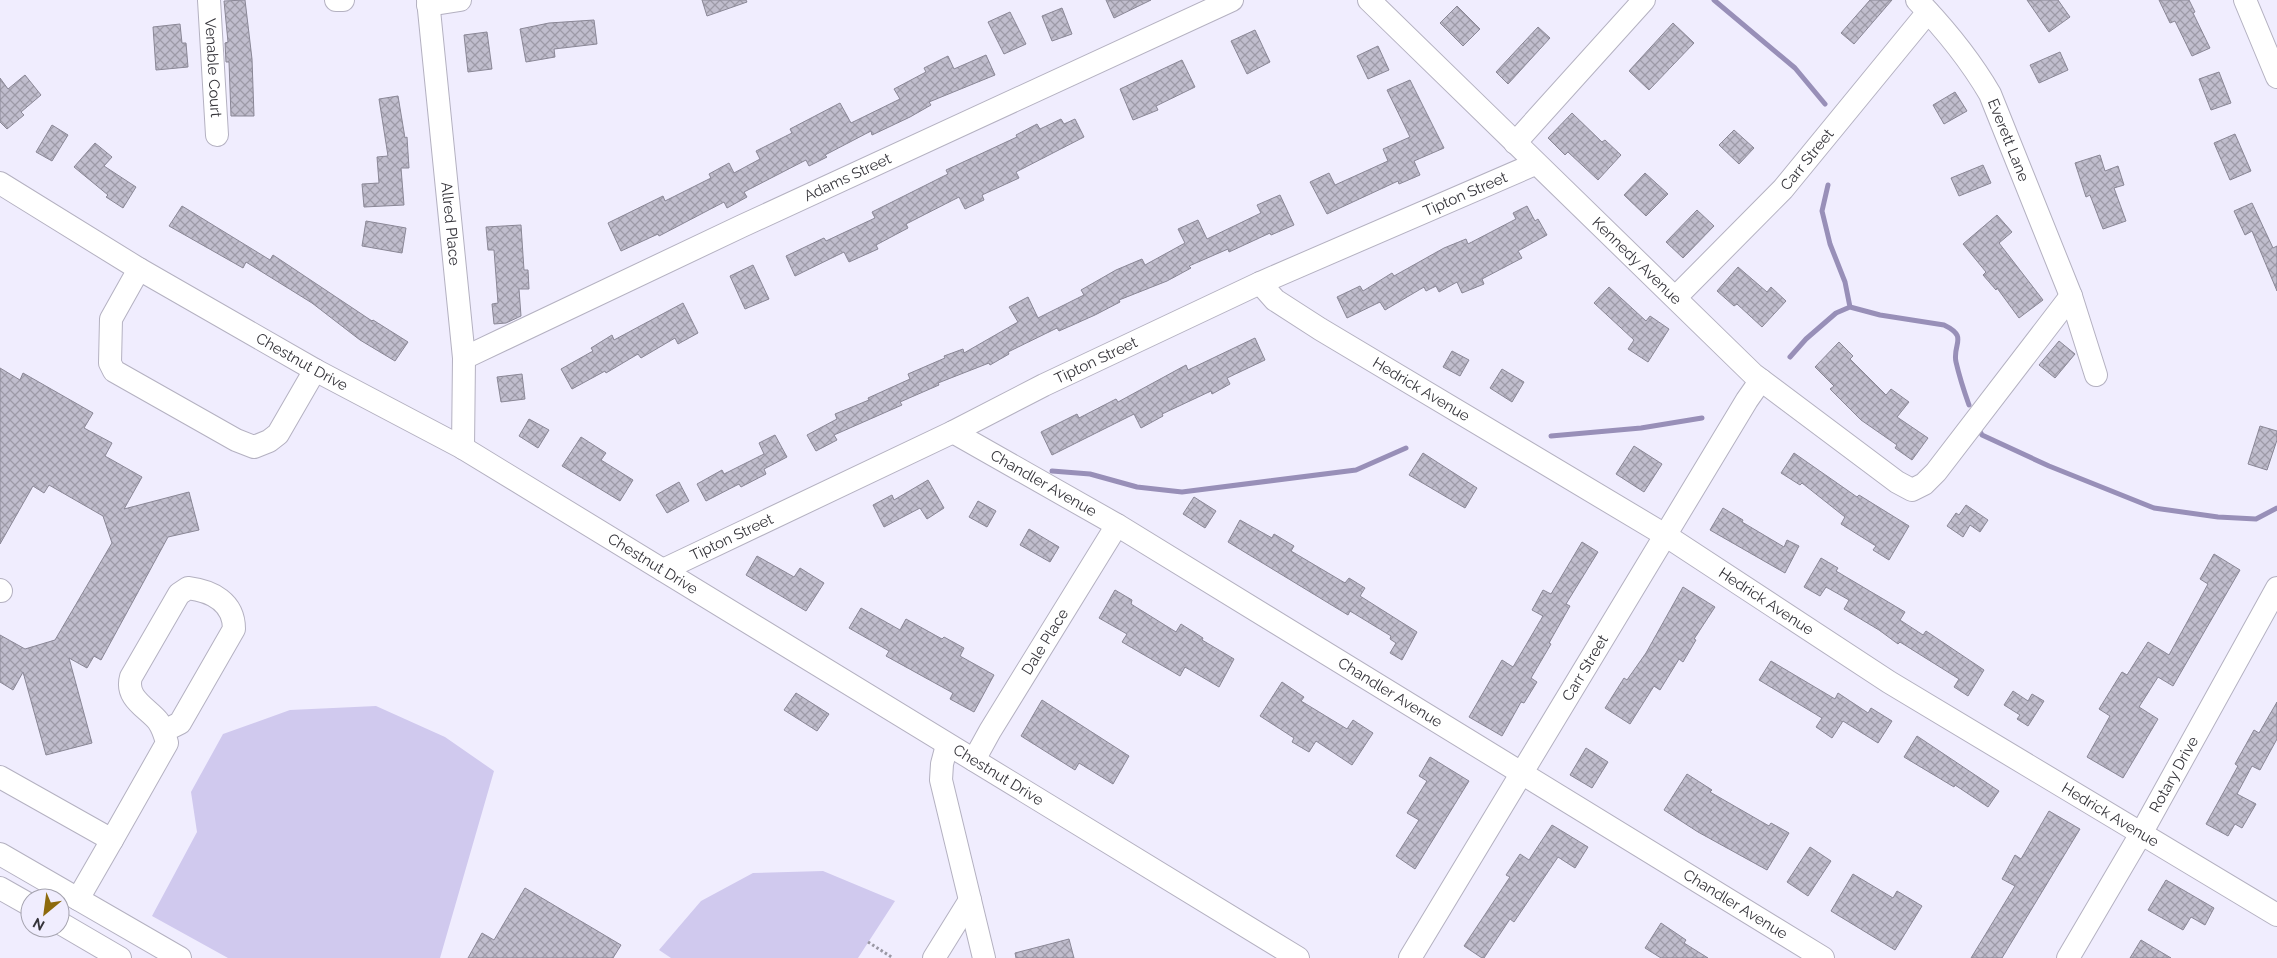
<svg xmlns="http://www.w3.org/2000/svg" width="2277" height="958" font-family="Raleway,sans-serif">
<defs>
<pattern id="building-cross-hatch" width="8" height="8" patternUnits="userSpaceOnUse" patternTransform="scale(1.25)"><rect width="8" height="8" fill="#c0bdcd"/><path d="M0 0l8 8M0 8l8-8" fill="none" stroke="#9d9aa7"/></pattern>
</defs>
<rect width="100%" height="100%" fill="#f0edfe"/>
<path fill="#d0c9ee" d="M376 706 445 737 494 771 440 958H228L152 916 197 832 191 792 223 734 290 710Z
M823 871 895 901 858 958H671L659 950 701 901 753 873Z"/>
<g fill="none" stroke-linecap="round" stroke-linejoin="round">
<path stroke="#988fb8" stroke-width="5" d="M1714 0 1795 68 1825 104
M1828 185 1822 211 1830 244 1845 282 1850 307
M1790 357 1806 339 1836 313 1850 307 1880 315 1944 325C1969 337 1952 344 1956 362 1959 375 1964 391 1969 405
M1981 433 1982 435 2049 466 2154 508 2218 517 2256 519 2277 508
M1551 436 1641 428 1702 418
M1052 471 1090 474 1137 487 1182 492 1356 470 1406 448"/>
</g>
<path fill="url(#building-cross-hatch)" stroke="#8a8796" d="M245 0 252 59 254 116H231L229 62H226L225 43 228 42 224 1Z
M702 0H746L747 2 707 16Z
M1106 0H1151L1114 18Z
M1870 0H1892L1854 44 1841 33Z
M2027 0H2058L2070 17 2049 32Z
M2159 0H2189L2195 12 2193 13 2210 48 2192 56 2175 21 2170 23Z
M1457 6 1480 29 1463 46 1440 23Z
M1062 8 1072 34 1052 41 1042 16Z
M1010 12 1026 44 1004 54 988 22Z
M594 20 597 44 554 49 555 57 526 62 520 29 549 23Z
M1673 23 1694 43 1649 90 1629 71Z
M180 24 182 43H186L188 67 156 70 153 27Z
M1538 27 1550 38 1508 84 1496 72Z
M1255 30 1270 62 1247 74 1231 41Z
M487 32 492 69 468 72 464 35Z
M1378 46 1389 70 1368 79 1357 56Z
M2060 52 2068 70 2039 83 2030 65Z
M986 55 995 75 929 102 931 105 910 117 872 135 871 131 825 155 827 157 809 166 806 160 744 192 747 197 727 208 724 202 659 236 658 234 621 251 608 223 663 196 665 201 711 178 709 174 729 163 734 173 760 159 756 151 792 133 790 129 840 103 851 123 900 99 894 89 926 72 924 68 948 56 954 69Z
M1182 60 1195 87 1156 106 1158 110 1133 120 1120 89Z
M2219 72 2231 103 2211 110 2199 79Z
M25 75 41 95 21 112 24 115 7 129 0 122V78L8 89Z
M1410 80 1444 148 1414 161 1420 175 1399 184 1398 181 1327 214 1310 182 1329 173 1335 185 1388 161 1383 149 1410 137 1387 90Z
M1955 92 1967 111 1944 124 1933 105Z
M398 96 405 138 407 137 409 168H401L404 205 364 207 362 184 379 183 377 157 388 156 379 99Z
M1572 113 1602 142 1605 140 1621 155 1598 180 1568 152 1565 155 1548 138Z
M1061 119 1064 124 1075 119 1084 137 1016 172 1019 178 982 195 984 200 965 209 959 197 906 224 908 228 876 245 878 249 849 262 844 252 795 276 786 256 824 238 826 241 875 218 872 212 948 174 946 170 1017 137 1016 135 1037 124 1040 129Z
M52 125 68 135 52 161 36 152Z
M1734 130 1754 148 1739 164 1719 145Z
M2235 134 2251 171 2230 180 2214 143Z
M95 143 112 157 104 166 136 187 123 208 106 197 108 195 74 167Z
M2100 155 2105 171 2118 166 2124 185 2114 188 2126 221 2103 229 2090 195 2086 197 2075 163Z
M1983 165 1991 183 1959 196 1951 178Z
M1645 173 1668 194 1646 216 1624 195Z
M1280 195 1294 225 1271 235 1270 233 1229 252 1228 249 1189 266 1191 268 1167 281 1119 300 1120 302 1095 315 1059 331 1057 328 1008 352 1009 354 990 365 989 363 938 383 939 385 900 402 902 405 834 435 837 440 816 451 812 444 807 435 837 419 835 414 869 400 868 398 910 379 908 374 945 358 944 356 963 349 964 353 1018 322 1009 307 1028 297 1038 318 1084 295 1081 290 1116 270 1142 259 1145 265 1185 243 1178 229 1198 220 1207 239 1261 213 1257 205Z
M2252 203 2273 248 2277 246V291L2252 231 2245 235 2234 211Z
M182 206 270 260 273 255 372 321 373 320 408 342 395 361 360 340 312 303 246 262 243 268 169 226Z
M1527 206 1535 221 1538 219 1547 235 1518 251 1522 258 1482 279 1484 284 1462 293 1457 282 1439 292 1436 286 1426 291 1424 287 1385 310 1380 302 1347 318 1337 297 1360 286 1363 291 1392 273 1394 276 1444 248 1466 239 1468 244 1516 219 1513 213Z
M1697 210 1714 226 1683 258 1666 242Z
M1997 215 2012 232 1999 243 2043 300 2019 318 1997 288 1996 290 1983 275 1986 272 1963 244Z
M366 221 406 228 402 253 362 246Z
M521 225 524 270H528L529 289H519L521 316 506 323 494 324 492 304 498 303 494 250H488L486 227Z
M753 265 769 299 745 309 730 276Z
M1738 267 1767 292 1771 287 1786 301 1762 327 1737 304 1734 306 1717 291Z
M1609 287 1646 321 1650 316 1669 329 1648 362 1628 349 1634 340 1594 303Z
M683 303 698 333 678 344 675 338 641 358 638 354 606 373 605 371 572 389 561 369 593 351 591 348 612 335 614 340Z
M1255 338 1265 360 1227 378 1230 384 1212 394 1211 391 1162 414 1163 416 1141 428 1134 414 1052 455 1041 432 1077 414 1079 418 1116 399 1118 402 1186 365 1188 370Z
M2059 341 2075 354 2055 378 2039 365Z
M1839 342 1853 356 1850 359 1886 395 1891 389 1909 402 1897 417 1928 438 1912 460 1895 448 1897 445 1861 420 1830 389 1834 386 1815 367Z
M1452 351 1469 360 1460 376 1443 367Z
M0 368 20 380 23 373 93 413 84 428 112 443 105 456 142 477 124 509 189 492 199 530 168 537 101 660 94 656 87 668 69 658 92 743 46 755 23 672 13 690 0 682V635L25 649 55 640 112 543 103 516 49 485 44 493 33 486 0 544Z
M1502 369 1524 382 1512 402 1490 388Z
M522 374 525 399 501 402 497 377Z
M529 419 549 430 538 448 519 436Z
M2260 426 2277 431V440L2267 470 2248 464Z
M775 435 787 457 764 469 766 474 741 487 739 484 706 501 697 484 722 470 724 474 764 454 759 443Z
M581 437 606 453 601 460 633 480 620 501 562 466Z
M1634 446 1662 464 1644 492 1616 474Z
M1423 453 1477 488 1465 508 1409 475Z
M1794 453 1857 497 1859 495 1909 526 1889 560 1873 550 1876 546 1841 524 1845 517 1802 483 1800 485 1781 473Z
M928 480 944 508 927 519 920 508 884 527 873 505 892 495 894 500Z
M679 482 689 501 667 513 656 495Z
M1194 497 1216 511 1205 528 1183 514Z
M978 501 996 511 987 527 969 517Z
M1966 505 1988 520 1980 532 1970 525 1963 537 1947 526 1956 513 1959 515Z
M1723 508 1743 520 1742 522 1784 547 1787 540 1799 546 1785 573 1710 530Z
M1240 520 1272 538 1274 534 1294 546 1291 551 1345 583 1349 578 1365 588 1360 596 1417 632 1402 660 1390 653 1396 643 1390 639 1391 636 1350 611 1348 615 1228 542Z
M1029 529 1059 547 1050 562 1020 545Z
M1582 542 1598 552 1566 604 1570 606 1549 643 1551 644 1531 678 1537 682 1524 703 1521 702 1502 736 1469 717 1502 660 1513 667 1543 616 1532 610 1543 590 1551 594Z
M2214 554 2240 570 2173 686 2158 677 2139 707 2158 719 2123 778 2087 757 2110 716 2099 709 2122 672 2127 675 2148 642 2169 655 2208 584 2200 579Z
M757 556 794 577 800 568 824 583 806 611 746 575Z
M1821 558 1838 568 1836 571 1905 612 1900 620 1923 635 1926 631 1984 670 1968 696 1954 687 1959 679 1900 642 1898 644 1879 630 1844 609 1849 600 1826 587 1820 596 1804 587Z
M1683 587 1715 607 1694 639 1696 640 1683 662 1679 659 1660 690 1654 686 1630 724 1605 708 1624 678 1627 680 1646 653Z
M1115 590 1132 600 1131 604 1176 632 1181 624 1203 638 1202 640 1234 659 1219 687 1185 667 1180 676 1122 642 1127 634 1099 618Z
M861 608 900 630 906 619 942 639 944 637 964 648 960 656 994 675 974 712 950 699 953 693 886 656 889 651 849 628Z
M1771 661 1835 699 1838 693 1868 713 1871 708 1892 721 1878 743 1843 721 1832 738 1816 727 1822 718 1759 680Z
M1282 682 1304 697 1301 701 1347 729 1353 720 1373 733 1352 765 1316 741 1309 752 1292 742 1294 738 1260 716Z
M2013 691 2028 701 2032 694 2044 701 2028 726 2017 719 2020 715 2004 705Z
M796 693 829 714 817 731 784 710Z
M1042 700 1129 756 1113 784 1079 763 1075 770 1021 736Z
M2277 702V739L2260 770 2252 766 2237 794 2256 804 2242 828 2235 824 2228 836 2206 824 2238 766 2235 764 2254 730 2259 733Z
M1917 736 1999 791 1988 807 1955 785 1954 787 1904 757Z
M1586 748 1608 762 1592 788 1570 775Z
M1430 757 1469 781 1415 869 1396 856 1419 820 1407 813 1427 781 1419 776Z
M1687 774 1712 790 1710 792 1769 826 1771 823 1789 833 1767 870 1698 832 1664 810Z
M2049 811 2080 829 2002 958H1971L2015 886 2002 879 2015 855 2021 859Z
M1552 825 1588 847 1575 868 1558 857 1514 922 1510 919 1484 958H1482L1464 946 1510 877 1506 875 1520 854 1529 860Z
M1810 847 1831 861 1808 896 1787 882Z
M1853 874 1893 898 1897 891 1922 906 1895 950 1831 911Z
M2166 880 2214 908 2205 925 2191 917 2183 930 2148 910Z
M525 888 621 945 613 958H468L482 933 494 940Z
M1661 923 1686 940 1684 943 1708 958H1661L1645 948Z
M1069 939 1074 958H1016L1015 953Z
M2141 940 2171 958H2130Z"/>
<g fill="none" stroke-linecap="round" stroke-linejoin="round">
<defs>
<g id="minor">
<path id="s1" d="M209 0 217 135"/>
<path d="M336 0H343"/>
<path id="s2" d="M428 0 464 358 463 448"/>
<path id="s3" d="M1369 0 1753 374 1897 482 1912 490 1924 484 1936 472 2071 296"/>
<path id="s4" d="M1917 0C1945 29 1969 58 1990 94L2071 296 2096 375"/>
<path d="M2245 0 2277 77"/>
<path d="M428 5 460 0"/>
<path d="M1515 143 1644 0"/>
<path id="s5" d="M0 183 139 269 315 370 463 448 1298 958"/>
<path d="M139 269 111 319 110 363 114 371 236 440 254 447 269 441 278 434 315 370"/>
<path id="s6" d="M1260 283 1275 300 1320 329 1665 535 1889 682 2277 915"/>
<path id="s7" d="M1676 297 1783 189 1928 12"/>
<path id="s8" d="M464 358 742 226 1232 0"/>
<path id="s9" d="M953 432 1117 525 1823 958"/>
<path id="s10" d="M663 570 953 432 1044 385 1260 283 1535 164"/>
<path d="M0 590 1 591"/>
<path d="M947 745 942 764 941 780 984 958"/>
<path id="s11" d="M974 760 990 731 1117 525"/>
<path d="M0 777 112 840 167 743C165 735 163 728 158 721 146 707 125 698 131 677L179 594 188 588C212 591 234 602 234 629L180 723 164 731"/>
<path d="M0 854 180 958"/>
<path d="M0 888 30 905"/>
<path d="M78 899 112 840"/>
<path d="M60 923 120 958"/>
<path d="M934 958 970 900"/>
<path id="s12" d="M1410 958 1747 400 1761 380"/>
<path id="s13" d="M2068 958 2142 832 2277 588"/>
</g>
</defs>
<use href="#minor" stroke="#b4b1c1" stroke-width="24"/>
<path stroke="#9997a3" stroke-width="3" stroke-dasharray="2.5 2.5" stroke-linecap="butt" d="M868 942 893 958"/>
<use href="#minor" stroke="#fff" stroke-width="22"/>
</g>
<g text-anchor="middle" stroke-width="5" stroke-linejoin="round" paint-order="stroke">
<g font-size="15" fill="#343339" stroke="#f0edfe">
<text dy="5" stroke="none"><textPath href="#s1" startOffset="68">Venable Court</textPath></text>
<text dy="5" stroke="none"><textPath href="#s4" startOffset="169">Everett Lane</textPath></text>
<text dy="5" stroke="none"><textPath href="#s7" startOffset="190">Carr Street</textPath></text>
<text dy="5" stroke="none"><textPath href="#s8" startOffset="424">Adams Street</textPath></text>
<text dy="5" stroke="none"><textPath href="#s10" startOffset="886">Tipton Street</textPath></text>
<text dy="5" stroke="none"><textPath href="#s2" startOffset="225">Allred Place</textPath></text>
<text dy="5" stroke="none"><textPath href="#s3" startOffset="374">Kennedy Avenue</textPath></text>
<text dy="5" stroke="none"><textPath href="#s5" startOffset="351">Chestnut Drive</textPath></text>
<text dy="5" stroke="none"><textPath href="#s10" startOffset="481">Tipton Street</textPath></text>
<text dy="5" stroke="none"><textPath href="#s6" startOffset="194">Hedrick Avenue</textPath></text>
<text dy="5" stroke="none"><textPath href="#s9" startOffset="104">Chandler Avenue</textPath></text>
<text dy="5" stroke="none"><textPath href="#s10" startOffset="76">Tipton Street</textPath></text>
<text dy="5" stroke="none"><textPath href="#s5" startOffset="756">Chestnut Drive</textPath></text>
<text dy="5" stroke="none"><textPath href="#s6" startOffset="599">Hedrick Avenue</textPath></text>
<text dy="5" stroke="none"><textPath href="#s11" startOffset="138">Dale Place</textPath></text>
<text dy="5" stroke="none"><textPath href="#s12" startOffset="339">Carr Street</textPath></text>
<text dy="5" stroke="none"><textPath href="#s9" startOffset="509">Chandler Avenue</textPath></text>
<text dy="5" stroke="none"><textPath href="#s13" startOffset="212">Rotary Drive</textPath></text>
<text dy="5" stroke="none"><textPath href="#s5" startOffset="1161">Chestnut Drive</textPath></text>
<text dy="5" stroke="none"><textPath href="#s6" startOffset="1004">Hedrick Avenue</textPath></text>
<text dy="5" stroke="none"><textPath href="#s9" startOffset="914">Chandler Avenue</textPath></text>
</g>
</g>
<g transform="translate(45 913) rotate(209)"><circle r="24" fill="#f0edfe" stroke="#a5a3af"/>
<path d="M0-4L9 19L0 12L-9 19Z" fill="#8d6a0d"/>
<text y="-8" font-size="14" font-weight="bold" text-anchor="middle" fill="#343339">N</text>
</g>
</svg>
